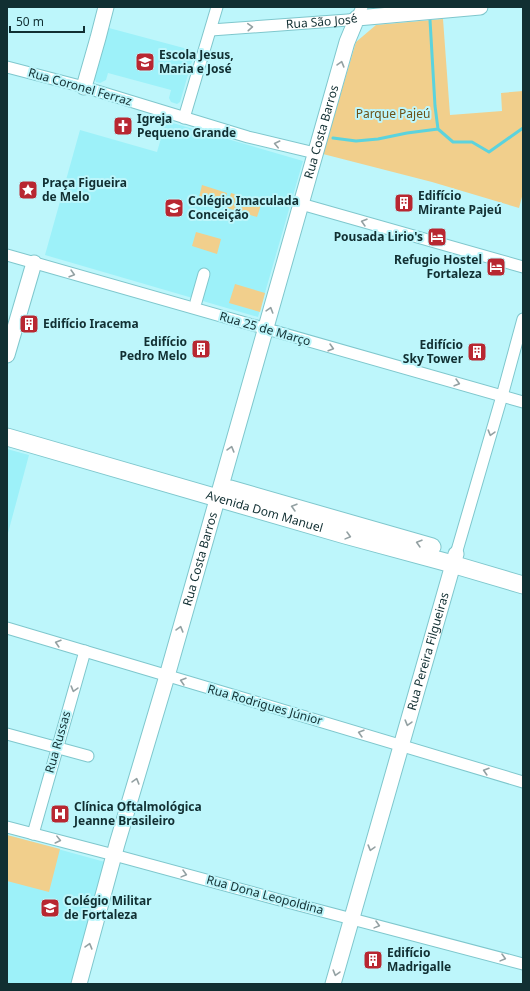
<svg xmlns="http://www.w3.org/2000/svg" width="530" height="991" font-family="'Noto Sans',sans-serif">
<rect width="100%" height="100%" fill="#bdf6fb"/>
<path fill="#9df1f9" d="M109 28 195 51 180 102 177 104 171 102 169 98 171 90 108 73 106 80 100 83 96 82 94 76Z
M166 121 303 161 258 317 45 255 80 130 157 152Z
M7 449 29 455 8 533H7Z
M7 835 105 862 71 984H7Z"/>
<path fill="#f1cf8c" d="M443 19 450 115 502 111 501 93 523 91V193L519 208 432 182 323 154 356 42 376 25Z
M202 185 227 193 224 205 199 197Z
M231 193 262 202 257 217 227 208Z
M196 232 221 239 217 254 192 246Z
M235 284 265 293 260 312 229 303Z
M7 835 60 849 49 892 7 881Z"/>
<g fill="none" stroke-linecap="round" stroke-linejoin="round">
<path stroke="#5cd3dd" stroke-width="3" d="M430 20 435 106 438 129 453 142H472L489 152 523 128
M333 138 356 141 378 139 407 133 438 129"/>
<defs>
<g id="street">
<path id="s1" d="M211 30 348 20 357 18 362 7"/>
<path d="M7 67 84 87 248 137 315 153"/>
<path d="M184 118 217 7"/>
<path d="M301 204 523 267"/>
<path d="M7 255 523 402"/>
<path d="M196 302 204 274"/>
<path d="M456 554 502 396 523 319"/>
<path d="M7 628C179 680 351 729 523 782"/>
<path d="M7 734 88 756"/>
<path d="M7 827 114 855 276 899 523 964"/>
<path d="M33 834 85 651"/>
</g>
<g id="secondary">
<path d="M84 87 98 38 106 7"/>
<path d="M7 355 34 263"/>
<path id="s2" d="M79 984 117 844 167 676 347 42 357 18 480 7"/>
<path id="s3" d="M333 984 456 554"/>
</g>
<g id="primary">
<path id="s4" d="M7 437 345 535 445 562 523 585"/>
<path d="M230 489 432 547"/>
</g>
</defs>
<use href="#street" stroke="#7fc7cd" stroke-width="13"/>
<use href="#secondary" stroke="#7fc7cd" stroke-width="17"/>
<use href="#primary" stroke="#7fc7cd" stroke-width="19"/>
<use href="#street" stroke="#fff" stroke-width="11"/>
<use href="#secondary" stroke="#fff" stroke-width="15"/>
<use href="#primary" stroke="#fff" stroke-width="17"/>
</g>
<defs><path id="oneway-chevron" d="M-2-3.5L2.5 0L-2 3.5" fill="none" stroke-width="1.6" stroke-linecap="round" stroke-linejoin="round"/></defs>
<g stroke="#94a1a3">
<use href="#oneway-chevron" transform="translate(250 27) rotate(-4)"/>
<use href="#oneway-chevron" transform="translate(341 64) rotate(-74)"/>
<use href="#oneway-chevron" transform="translate(277 144) rotate(-167)"/>
<use href="#oneway-chevron" transform="translate(364 222) rotate(-164)"/>
<use href="#oneway-chevron" transform="translate(72 274) rotate(16)"/>
<use href="#oneway-chevron" transform="translate(270 310) rotate(-73)"/>
<use href="#oneway-chevron" transform="translate(331 348) rotate(16)"/>
<use href="#oneway-chevron" transform="translate(457 383) rotate(16)"/>
<use href="#oneway-chevron" transform="translate(491 433) rotate(106)"/>
<use href="#oneway-chevron" transform="translate(231 449) rotate(-74)"/>
<use href="#oneway-chevron" transform="translate(294 507) rotate(-164)"/>
<use href="#oneway-chevron" transform="translate(348 536) rotate(15)"/>
<use href="#oneway-chevron" transform="translate(419 543) rotate(-164)"/>
<use href="#oneway-chevron" transform="translate(180 629) rotate(-74)"/>
<use href="#oneway-chevron" transform="translate(58 643) rotate(-163)"/>
<use href="#oneway-chevron" transform="translate(183 681) rotate(-164)"/>
<use href="#oneway-chevron" transform="translate(74 689) rotate(106)"/>
<use href="#oneway-chevron" transform="translate(408 723) rotate(106)"/>
<use href="#oneway-chevron" transform="translate(361 733) rotate(-164)"/>
<use href="#oneway-chevron" transform="translate(486 771) rotate(-163)"/>
<use href="#oneway-chevron" transform="translate(136 781) rotate(-74)"/>
<use href="#oneway-chevron" transform="translate(58 840) rotate(14)"/>
<use href="#oneway-chevron" transform="translate(371 848) rotate(106)"/>
<use href="#oneway-chevron" transform="translate(184 874) rotate(15)"/>
<use href="#oneway-chevron" transform="translate(377 925) rotate(15)"/>
<use href="#oneway-chevron" transform="translate(89 946) rotate(-74)"/>
<use href="#oneway-chevron" transform="translate(503 958) rotate(15)"/>
<use href="#oneway-chevron" transform="translate(336 973) rotate(106)"/>
</g>
<defs>
<symbol id="school-square" viewBox="-11 -11 22 22"><rect x="-9" y="-9" width="18" height="18" rx="4" fill="#b82731" stroke="#bdf6fb"/><path d="M0-5L7-2L0 1L-7-2ZM-4 1L0 2.5L4 1V4Q0 6-4 4Z" fill="#fff"/></symbol>
<symbol id="church-square" viewBox="-11 -11 22 22"><rect x="-9" y="-9" width="18" height="18" rx="4" fill="#b82731" stroke="#bdf6fb"/><path d="M-1.2-6h2.4v3.5h3.3v2.4h-3.3V6h-2.4V-.1h-3.3v-2.4h3.3Z" fill="#fff"/></symbol>
<symbol id="sight-square" viewBox="-11 -11 22 22"><rect x="-9" y="-9" width="18" height="18" rx="4" fill="#b82731" stroke="#bdf6fb"/><path d="M0-6L1.8-2.2L6-1.7L2.9 1.2L3.7 5.4L0 3.3L-3.7 5.4L-2.9 1.2L-6-1.7L-1.8-2.2Z" fill="#fff"/></symbol>
<symbol id="building-square" viewBox="-11 -11 22 22"><rect x="-9" y="-9" width="18" height="18" rx="4" fill="#b82731" stroke="#bdf6fb"/><path d="M-4-6H4V6H1V3H-1V6H-4ZM-2.5-4.3h1.7v1.8h-1.7ZM.8-4.3h1.7v1.8H.8ZM-2.5-1h1.7V.8h-1.7ZM.8-1h1.7V.8H.8Z" fill="#fff"/></symbol>
<symbol id="hotel-square" viewBox="-11 -11 22 22"><rect x="-9" y="-9" width="18" height="18" rx="4" fill="#b82731" stroke="#bdf6fb"/><path d="M-6-4.5h1.5V1H6V5H4.5V3h-9V5H-6ZM-4 0a1.8 1.8 0 1 1 3.6 0ZM.5 0V-2.5h3Q6-2.5 6 0Z" fill="#fff"/></symbol>
<symbol id="hospital-square" viewBox="-11 -11 22 22"><rect x="-9" y="-9" width="18" height="18" rx="4" fill="#b82731" stroke="#bdf6fb"/><path d="M-5-5h3v3.5h4V-5h3V5h-3V1.5h-4V5h-3Z" fill="#fff"/></symbol>
</defs>
<g fill-rule="evenodd">
<use href="#school-square" x="134" y="51" width="22" height="22"/>
<use href="#church-square" x="112" y="115" width="22" height="22"/>
<use href="#sight-square" x="17" y="179" width="22" height="22"/>
<use href="#building-square" x="393" y="192" width="22" height="22"/>
<use href="#school-square" x="163" y="197" width="22" height="22"/>
<use href="#hotel-square" x="426" y="226" width="22" height="22"/>
<use href="#hotel-square" x="485" y="256" width="22" height="22"/>
<use href="#building-square" x="18" y="313" width="22" height="22"/>
<use href="#building-square" x="190" y="338" width="22" height="22"/>
<use href="#building-square" x="466" y="341" width="22" height="22"/>
<use href="#hospital-square" x="49" y="803" width="22" height="22"/>
<use href="#school-square" x="39" y="897" width="22" height="22"/>
<use href="#building-square" x="362" y="949" width="22" height="22"/>
</g>
<g text-anchor="middle" stroke-width="4" stroke-linejoin="round" paint-order="stroke">
<g font-size="12" fill="#112f32" stroke="#bdf6fb">
<text dy="4" stroke="none"><textPath href="#s1" startOffset="111">Rua São José</textPath></text>
<text transform="translate(80 87) rotate(16)" y="4">Rua Coronel Ferraz</text>
<text dy="4" stroke="none"><textPath href="#s2" startOffset="886">Rua Costa Barros</textPath></text>
<text transform="translate(265 329) rotate(16)" y="4">Rua 25 de Março</text>
<text dy="4" stroke="none"><textPath href="#s4" startOffset="268">Avenida Dom Manuel</textPath></text>
<text dy="4" stroke="none"><textPath href="#s2" startOffset="442">Rua Costa Barros</textPath></text>
<text dy="4" stroke="none"><textPath href="#s3" startOffset="346">Rua Pereira Filgueiras</textPath></text>
<text transform="translate(265 705) rotate(16)" y="4">Rua Rodrigues Júnior</text>
<text transform="translate(58 742) rotate(-74)" y="4">Rua Russas</text>
<text transform="translate(265 895) rotate(15)" y="4">Rua Dona Leopoldina</text>
</g>
<g font-size="12" font-weight="bold" fill="#112f32" stroke="#bdf6fb" text-anchor="start">
<text x="159" y="59">Escola Jesus,<tspan x="159" dy="14">Maria e José</tspan></text>
<text x="137" y="123">Igreja<tspan x="137" dy="14">Pequeno Grande</tspan></text>
<text x="42" y="187">Praça Figueira<tspan x="42" dy="14">de Melo</tspan></text>
<text x="418" y="200">Edifício<tspan x="418" dy="14">Mirante Pajeú</tspan></text>
<text x="188" y="205">Colégio Imaculada<tspan x="188" dy="14">Conceição</tspan></text>
<text x="423" y="241" text-anchor="end">Pousada Lirio's</text>
<text x="482" y="264" text-anchor="end">Refugio Hostel<tspan x="482" dy="14">Fortaleza</tspan></text>
<text x="43" y="328">Edifício Iracema</text>
<text x="187" y="346" text-anchor="end">Edifício<tspan x="187" dy="14">Pedro Melo</tspan></text>
<text x="463" y="349" text-anchor="end">Edifício<tspan x="463" dy="14">Sky Tower</tspan></text>
<text x="74" y="811">Clínica Oftalmológica<tspan x="74" dy="14">Jeanne Brasileiro</tspan></text>
<text x="64" y="905">Colégio Militar<tspan x="64" dy="14">de Fortaleza</tspan></text>
<text x="387" y="957">Edifício<tspan x="387" dy="14">Madrigalle</tspan></text>
</g>
<g font-size="12" fill="#6c5217" stroke="#bdf6fb">
<text x="393" y="118">Parque Pajeú</text>
</g>
</g>
<rect width="530" height="991" fill="none" stroke="#112f32" stroke-width="16"/>
<path d="M10 26v6h74v-6" fill="none" stroke="#112f32" stroke-width="2"/>
<text x="16" y="26" font-size="12" fill="#112f32" stroke="#bdf6fb" stroke-width="3" paint-order="stroke">50 m</text>
</svg>
